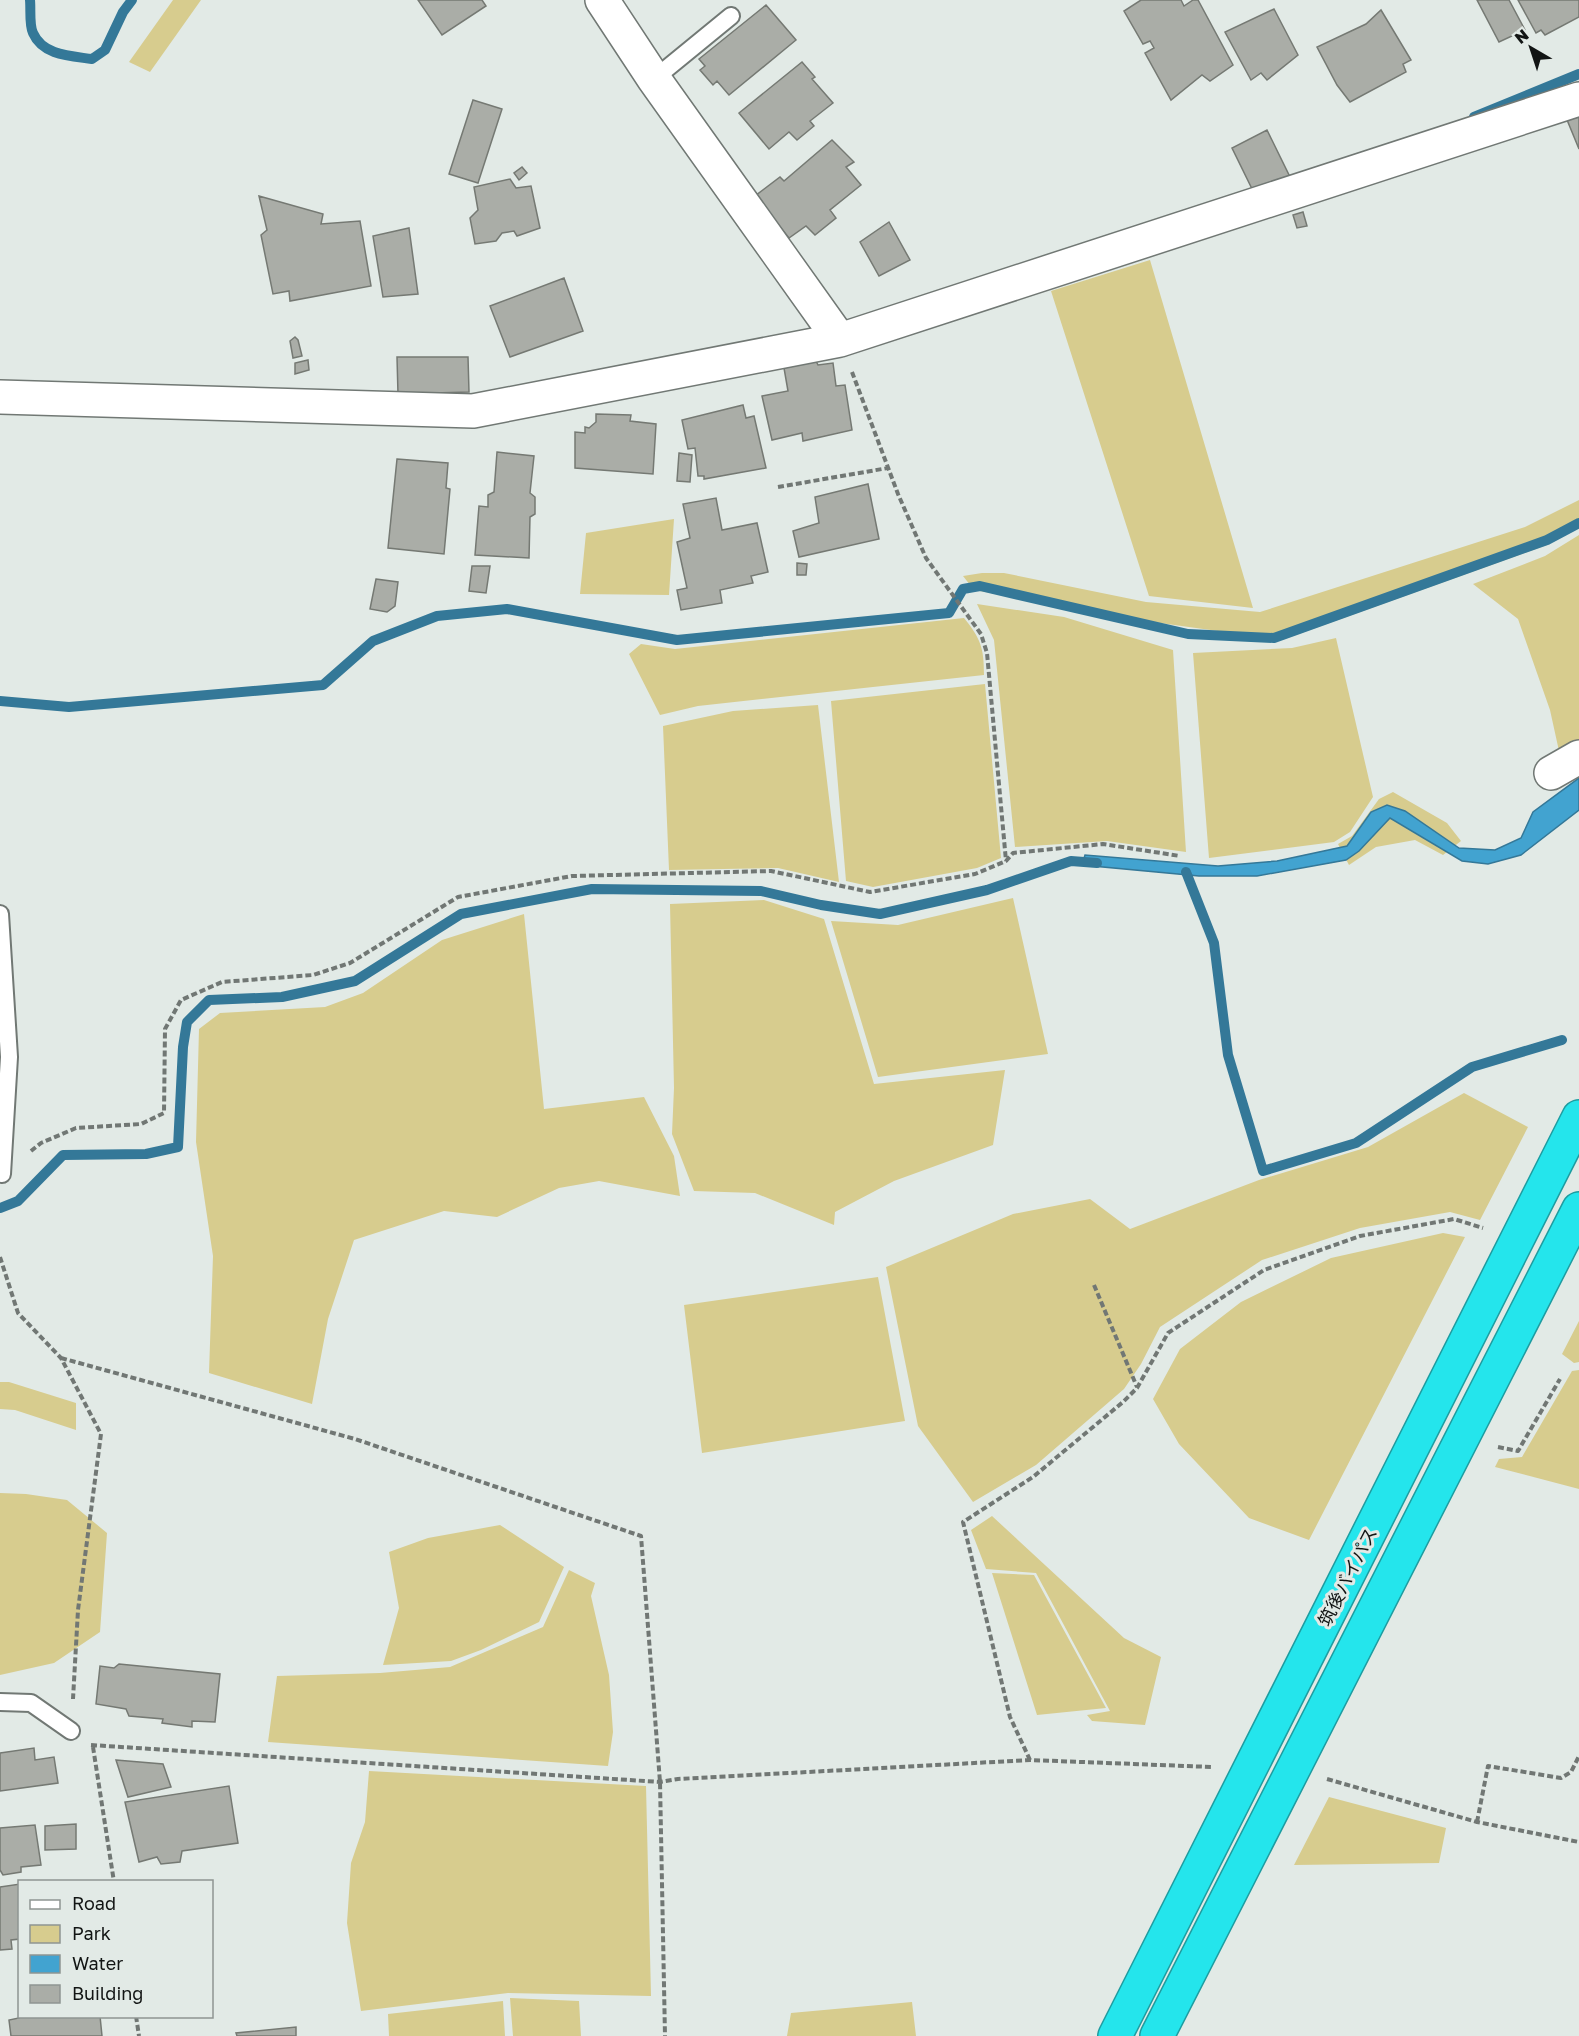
<svg xmlns="http://www.w3.org/2000/svg" width="1579" height="2036" font-family="'Golos Text','Noto Sans JP',sans-serif">
<rect width="100%" height="100%" fill="#e2eae6"/>
<path fill="#d7cc8e" d="M173 0H201L150 72 129 62Z
M1150 260 1253 608 1149 596 1051 291Z
M1579 500V526L1547 545 1282 640 1160 623 974 590 963 576 982 573H1004L1146 602 1260 612 1525 527Z
M674 519 669 595 580 594 586 533Z
M1579 535V745L1559 751 1550 710 1518 619 1473 584 1545 556Z
M977 604 1064 617 1173 650 1186 852 1107 841 1015 847 994 640Z
M964 618C981 639 984 648 984 675L698 706 660 715 629 654 641 644 675 649Z
M1336 638 1373 797 1350 832 1334 842 1209 858 1193 653 1292 648Z
M985 684 1001 858 977 868 873 887 846 881 831 701Z
M818 705 839 882 778 868 669 870 663 726 733 711Z
M1393 792 1447 823 1461 841 1443 855 1415 840 1376 847 1349 865 1338 844 1352 836 1379 799Z
M1013 898 1048 1054 878 1077 831 921 898 925Z
M764 900 824 919 874 1084 1005 1070 993 1145 894 1181 835 1212 834 1225 755 1193 694 1191 672 1134 674 1088 670 904Z
M524 914 544 1109 644 1097 674 1156 680 1196 599 1181 559 1188 497 1217 444 1211 354 1240 328 1319 312 1404 209 1373 213 1256 196 1142 199 1029 220 1013 325 1007 363 993 442 940Z
M1464 1093 1528 1127 1480 1220 1450 1212 1360 1228 1262 1260 1160 1327 1141 1364 1124 1389 1036 1465 973 1502 918 1426 886 1267 1013 1214 1090 1199 1130 1229 1259 1180 1368 1147Z
M1443 1233 1465 1237 1309 1540 1249 1518 1179 1444 1153 1399 1180 1349 1241 1302 1331 1258Z
M878 1277 905 1421 702 1453 684 1305Z
M1579 1321V1362L1574 1363 1562 1354Z
M1579 1370V1489L1495 1467 1499 1459 1522 1457 1572 1371Z
M0 1382H9L76 1403V1430L15 1410 0 1409Z
M0 1493 26 1494 67 1500 107 1533 100 1632 54 1663 0 1675Z
M992 1516 1124 1638 1161 1657 1145 1725 1092 1721 1087 1715 1110 1711 1036 1573 986 1569 971 1530Z
M500 1525 564 1567 539 1622 481 1650 451 1661 383 1665 399 1608 389 1552 428 1538Z
M569 1570 595 1583 591 1596 609 1675 613 1732 608 1766 268 1742 277 1676 380 1673 450 1667 543 1627Z
M992 1573 1034 1575 1106 1708 1037 1715Z
M369 1771 646 1786 651 1996 508 1993 361 2011 347 1923 351 1863 365 1822Z
M1329 1797 1446 1828 1439 1863 1294 1865Z
M510 1998 579 2001 581 2036H513Z
M503 2001 505 2036H389L388 2014Z
M912 2002 916 2036H787L791 2013Z"/>
<path fill="#42a3d0" stroke="#347898" stroke-width="1.5" d="M1579 778V810L1521 855 1488 864 1462 861 1390 818 1359 851 1346 860 1257 876H1199L1082 865 1085 855 1218 866 1277 861 1347 846 1371 812 1387 805 1405 811 1459 848 1495 850 1521 838 1533 812Z"/>
<g fill="none" stroke-linecap="round" stroke-linejoin="round">
<path stroke="#347898" stroke-width="10" d="M30 0C31 10 29 25 33 33 43 56 72 56 92 59L105 50 123 12 132 0
M1474 117 1579 74
M0 701 69 707 323 685 373 641 437 616 507 609 677 640 949 613 963 589 980 586 1188 634 1274 638 1547 540 1579 523
M1186 872 1214 943 1228 1055 1263 1171 1356 1143 1472 1067 1562 1040
M0 1208 18 1201 63 1155 146 1154 178 1147 183 1047 187 1022 209 1000 282 997 355 981 461 914 592 889 761 891 821 905 880 914 987 890 1071 861 1097 863"/>
</g>
<path fill="#aaada7" stroke="#757973" stroke-width="1.5" d="M418 0H482L486 6 442 35Z
M1141 0H1181L1184 6 1193 0H1198L1233 65 1210 81 1202 75 1171 100 1145 53 1154 48 1150 41 1143 44 1124 11Z
M1477 0H1509L1525 30 1499 42Z
M1518 0H1579V17L1545 35 1541 30 1536 33Z
M766 5 796 40 729 95 717 81 713 85 700 70 705 66 699 59Z
M1274 9 1298 55 1267 80 1261 73 1251 80 1225 32Z
M1381 10 1411 60 1403 64 1406 72 1350 102 1337 85 1317 47 1366 24Z
M802 62 815 77 812 79 833 103 810 121 814 126 797 140 789 132 769 149 739 113Z
M473 100 502 109 478 183 449 174Z
M1579 111V149L1565 115Z
M1267 130 1291 179 1256 197 1232 148Z
M832 140 854 162 846 167 861 185 830 210 836 218 815 235 806 226 789 238 755 196 780 177 784 181Z
M522 167 527 173 519 180 514 173Z
M510 179 516 188 531 186 540 228 517 236 514 231 502 233 496 241 475 244 470 218 478 210 474 187Z
M259 196 323 214 321 224 360 221 371 286 290 301 289 291 273 294 261 235 267 230Z
M1303 212 1307 226 1297 228 1293 215Z
M889 222 910 260 879 276 860 242Z
M409 228 418 294 383 297 373 236Z
M564 278 583 331 510 357 490 306Z
M295 337 298 340 302 356 293 358 290 341Z
M397 357H468L469 392 398 394Z
M308 360 309 370 295 374V363Z
M816 361 818 365 833 363 836 386 845 385 852 430 803 441 802 433 772 440 762 396 788 391 784 368Z
M743 405 746 418 754 416 766 468 704 479V476H698L695 448 688 449 682 420Z
M596 414 631 415 630 421 656 424 653 474 575 468V432L585 433V427L589 428 596 422Z
M497 452 534 456 530 493 535 497V514L530 517 529 558 475 555 479 506 488 507V495L494 492Z
M679 453 692 455 690 482 677 481Z
M397 459 448 463 446 488 450 489 444 554 388 548Z
M868 484 879 539 799 557 793 531 819 523 815 497Z
M716 498 722 530 757 523 768 572 751 576 753 583 720 590 722 603 681 610 677 590 687 588 677 542 690 538 683 504Z
M797 563 807 564 806 575H797Z
M472 566H490L486 593 469 591Z
M376 579 398 582 395 606 387 612 370 609Z
M119 1664 220 1674 215 1722 192 1721V1727L162 1723 163 1719 129 1716 126 1709 96 1704 100 1666 114 1668Z
M34 1748 35 1760 54 1757 58 1783 0 1791V1753Z
M116 1760 163 1764 171 1787 128 1797Z
M229 1786 238 1843 182 1851 180 1862 161 1864 157 1857 139 1862 125 1802Z
M76 1824V1849L45 1850V1826Z
M35 1825 41 1865 21 1867V1872L3 1875 0 1870V1828Z
M20 1884V1939L11 1940 12 1949 0 1950V1887Z
M20 1998V2016H100L102 2036H11L9 2020 19 2018Z
M296 2027V2036H237L236 2033Z"/>
<g fill="none" stroke-linecap="round" stroke-linejoin="round">
<defs>
<path id="lane" d="M654 79 731 16
M0 914 9 1057 2 1174
M0 1702 31 1703 71 1731"/>
<path id="street" d="M602 0 654 79 840 340
M0 397 473 411 840 340 1579 99
M1551 773 1579 757"/>
<path id="highway" d="M1115 2036 1579 1117
M1157 2036 1579 1209"/>
</defs>
<use href="#lane" stroke="#717874" stroke-width="20"/>
<use href="#street" stroke="#717874" stroke-width="36"/>
<use href="#highway" stroke="#1e9ca0" stroke-width="36"/>
<path stroke="#717774" stroke-width="4" stroke-dasharray="6 3" stroke-linecap="butt" d="M852 372 898 494 926 558 981 634 987 653 1006 861
M778 487 888 468
M31 1151 41 1143 76 1128 141 1124 164 1113 165 1029 181 1000 222 982 313 975 350 963 458 897 572 876 771 871 870 892 975 874 1006 861 1013 853 1103 844 1180 856
M0 1257 18 1313 61 1358 101 1434 78 1610 73 1699
M1094 1285 1137 1387
M61 1358 355 1439 641 1536 660 1782 665 2036
M1498 1447 1518 1451 1560 1379
M91 1745 660 1782 678 1779 1030 1760 1212 1767
M93 1747 114 1882
M1030 1760 1010 1717 963 1522 1033 1477 1123 1402 1137 1388 1168 1333 1264 1270 1360 1236 1454 1219 1483 1228
M1327 1779 1477 1822 1579 1842
M1477 1822 1488 1766 1561 1778 1571 1772 1579 1756
M136 2016 139 2036"/>
<use href="#lane" stroke="#fff" stroke-width="16"/>
<use href="#street" stroke="#fff" stroke-width="33"/>
<use href="#highway" stroke="#24e5ec" stroke-width="33"/>
</g>
<g text-anchor="middle" stroke-width="6" stroke-linejoin="round" paint-order="stroke">
<g font-size="18" fill="#121514" stroke="#e2eae6">
<text transform="translate(1348 1577) rotate(-63)" y="6">筑後バイパス</text>
</g>
</g>
<rect x="18" y="1880" width="195" height="138" fill="#e2eae6" stroke="#8f9592" stroke-width="1.5"/>
<rect x="30" y="1900" width="30" height="9" fill="#ffffff" stroke="#8f9592" stroke-width="1.5"/>
<text x="72" y="1910" font-size="18" fill="#121514">Road</text>
<rect x="30" y="1925" width="30" height="18" fill="#d7cc8e" stroke="#8f9592" stroke-width="1.5"/>
<text x="72" y="1940" font-size="18" fill="#121514">Park</text>
<rect x="30" y="1955" width="30" height="18" fill="#42a3d0" stroke="#8f9592" stroke-width="1.5"/>
<text x="72" y="1970" font-size="18" fill="#121514">Water</text>
<rect x="30" y="1985" width="30" height="18" fill="#aaada7" stroke="#8f9592" stroke-width="1.5"/>
<text x="72" y="2000" font-size="18" fill="#121514">Building</text>
<g transform="translate(1531 48) rotate(321)" stroke="#e2eae6" stroke-width="4.5" paint-order="stroke">
<path d="M0-4.5L10 22L0 15L-10 22Z" fill="#121514"/>
<text y="-9" font-size="16" font-weight="bold" text-anchor="middle" fill="#121514">N</text>
</g>
</svg>
